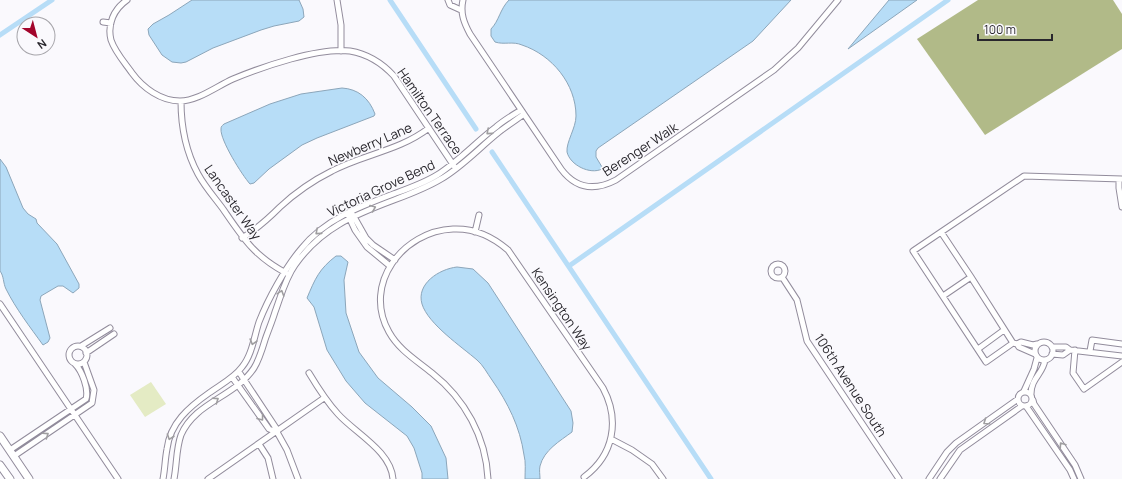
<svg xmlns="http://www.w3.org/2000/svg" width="1122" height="479" font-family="Manrope,sans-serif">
<rect width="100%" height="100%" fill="#faf9fd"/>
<path fill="#e4ebc4" d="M151 382 166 404 145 417 130 395Z"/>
<path fill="#b1ba88" d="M978 0H1113L1122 14V49L985 135 917 39Z"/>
<path fill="#b7ddf7" stroke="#8ca6ba" d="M192 0H299L303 9 304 17 299 21 274 26 261 30 213 48 186 62 181 63 172 62 162 55 149 35 148 29 153 24 169 15Z
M509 0H791L753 41 598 148 596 151V157L602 167V169C590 175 570 165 567 152 566 142 576 128 576 116 576 84 552 55 522 45 513 41 504 45 495 42L491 36V29C499 21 500 9 509 0Z
M889 0H917L848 49Z
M342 88C358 89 369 98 375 114L374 116 317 138 302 145 269 169 254 183 250 184C242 175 220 140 221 129 221 126 222 126 224 124L270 104 301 94Z
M0 159 6 167 23 208 28 214 36 219 37 223 57 244 79 284V288L73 293 63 286H58L41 296 40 300 50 338 48 342 43 345C30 327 16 309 6 289 3 283 4 276 0 271Z
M336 256H341L348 262 344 280 346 313 359 352 378 378 412 407 431 426 446 458 448 479H422V473L414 448 407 436 365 403 346 381 327 350 314 307 307 298C315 279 319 269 336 256Z
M457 267 473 269 488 283 571 411 573 423 572 432C560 441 544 450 540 466 539 470 540 475 540 479H525C525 471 526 462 524 455 520 427 508 403 492 380 487 373 483 365 477 360 462 347 428 324 422 304 416 284 439 269 457 267Z"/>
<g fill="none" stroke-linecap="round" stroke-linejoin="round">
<path stroke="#b7ddf7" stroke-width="5" d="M390 0 476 129
M0 35 52 0
M492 152 711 479
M569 266 948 0"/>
<defs>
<path id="minor" d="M127 0C114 9 107 24 111 40 115 52 125 63 132 73 143 88 161 101 180 101 198 101 217 86 233 79 262 67 319 47 350 51 368 54 382 63 394 76L454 166
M337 0 341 25V51
M448 0 450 5 461 10
M463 0C460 13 464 23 470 34L561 169C576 189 595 191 616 180L774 70 798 48 838 0
M103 22 111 23
M181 101C181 127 186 152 198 174 205 187 215 198 223 209 243 238 254 256 286 273
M1119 179V188L1122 207
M348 215 355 230 367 247 390 266
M353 215 366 238 373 245 395 260
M475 232 479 215
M941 232 971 277 1013 343 986 362 913 251 1024 176 1122 179
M242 238C257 229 268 219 280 207 295 193 314 180 332 171 364 154 399 151 429 128
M771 271a7 7 0 1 1 14 0a7 7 0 1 1-14 0Z
M782 277 797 300 807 341 899 479
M943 296 971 277
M0 304 118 479
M1035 351a9 9 0 1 1 18 0a9 9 0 1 1-18 0Z
M1013 343 1017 344 1019 347 1035 354
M1017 344 1021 342 1033 345 1037 344
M69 355a9 9 0 1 1 18 0a9 9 0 1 1-18 0Z
M81 346 110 328
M1052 347H1066L1070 350 1122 356
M978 349 1004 330
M1075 350 1073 373 1084 389 1122 362
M1090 351 1092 340 1122 344
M86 353 114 334
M1052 354 1063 355 1070 350
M239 372 276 428 277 432 287 450 298 479
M309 373C318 388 326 401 338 414 355 433 391 451 393 479
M232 377 269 429 277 432
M1024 391 1034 369 1037 358
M1018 399a7 7 0 1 1 14 0a7 7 0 1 1-14 0Z
M1031 394C1031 378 1043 374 1045 360
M1033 400 1034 404 1075 465 1081 479
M1026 406 1070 470 1074 479
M611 439 632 450 652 464 663 479
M259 444 268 458 273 479
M10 450 86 399C89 389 82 371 75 364
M14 456 92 403 94 390 84 362
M163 479C165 469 165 459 167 449 170 423 189 407 209 393 220 385 234 378 242 367 252 355 254 337 259 322 268 299 285 268 301 249 325 219 361 206 396 193 410 188 424 183 437 175 459 161 476 142 496 127 504 120 513 115 521 110
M174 479C177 464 176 449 181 435 195 402 235 397 254 368 259 360 262 350 265 340 268 331 272 322 275 312 281 296 285 279 295 265 321 228 354 215 394 200 410 194 426 188 441 179 462 167 480 147 499 132 507 126 516 120 524 114
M208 479 324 398
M488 479C486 437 465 399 432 373 416 360 399 350 389 332 362 284 403 231 453 229 474 228 493 237 508 250L603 388C620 420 614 455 584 477
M929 479 947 452 956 443 1018 399
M940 479 960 450 1022 406"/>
<path id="major" d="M0 436 29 479
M0 465 10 479"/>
</defs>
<use href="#minor" stroke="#928c9c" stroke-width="7"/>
<use href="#major" stroke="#928c9c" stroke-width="9"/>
<use href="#minor" stroke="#fff" stroke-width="5"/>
<use href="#major" stroke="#fff" stroke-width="7"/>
</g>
<defs><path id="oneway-chevron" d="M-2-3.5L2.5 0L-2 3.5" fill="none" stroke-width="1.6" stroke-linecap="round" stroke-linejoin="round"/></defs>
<g stroke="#9f9ea0">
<use href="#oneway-chevron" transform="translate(489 132) rotate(139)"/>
<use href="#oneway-chevron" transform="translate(373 208) rotate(-21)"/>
<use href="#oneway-chevron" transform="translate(318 232) rotate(139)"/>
<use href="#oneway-chevron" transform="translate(281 293) rotate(-73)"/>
<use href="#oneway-chevron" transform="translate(253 342) rotate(106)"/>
<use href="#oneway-chevron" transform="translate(216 400) rotate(-34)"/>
<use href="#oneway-chevron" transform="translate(261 418) rotate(53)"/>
<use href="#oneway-chevron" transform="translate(986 422) rotate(145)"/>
<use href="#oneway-chevron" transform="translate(46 435) rotate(-34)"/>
<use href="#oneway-chevron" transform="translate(170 437) rotate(109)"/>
<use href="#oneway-chevron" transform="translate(1062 445) rotate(-124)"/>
</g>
<g text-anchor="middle" stroke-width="3.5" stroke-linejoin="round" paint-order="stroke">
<g font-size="13" fill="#29272d" stroke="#faf9fd">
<text transform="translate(430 111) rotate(55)" y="5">Hamilton Terrace</text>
<text transform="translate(370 144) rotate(-23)" y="5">Newberry Lane</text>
<text transform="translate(640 149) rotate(-33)" y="5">Berenger Walk</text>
<text transform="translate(381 188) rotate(-25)" y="5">Victoria Grove Bend</text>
<text transform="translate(233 202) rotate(55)" y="5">Lancaster Way</text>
<text transform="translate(562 309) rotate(56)" y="5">Kensington Way</text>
<text transform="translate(851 385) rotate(57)" y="5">106th Avenue South</text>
</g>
</g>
<g transform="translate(36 36) rotate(144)"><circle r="19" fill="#faf9fd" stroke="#a6a5aa"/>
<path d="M0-3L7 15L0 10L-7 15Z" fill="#a3052c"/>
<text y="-6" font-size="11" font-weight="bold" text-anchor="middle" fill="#29272d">N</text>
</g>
<path d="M978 34v6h74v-6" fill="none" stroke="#29272d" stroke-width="2"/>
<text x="984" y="34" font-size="12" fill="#29272d" stroke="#faf9fd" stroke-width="3" paint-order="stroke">100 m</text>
</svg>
